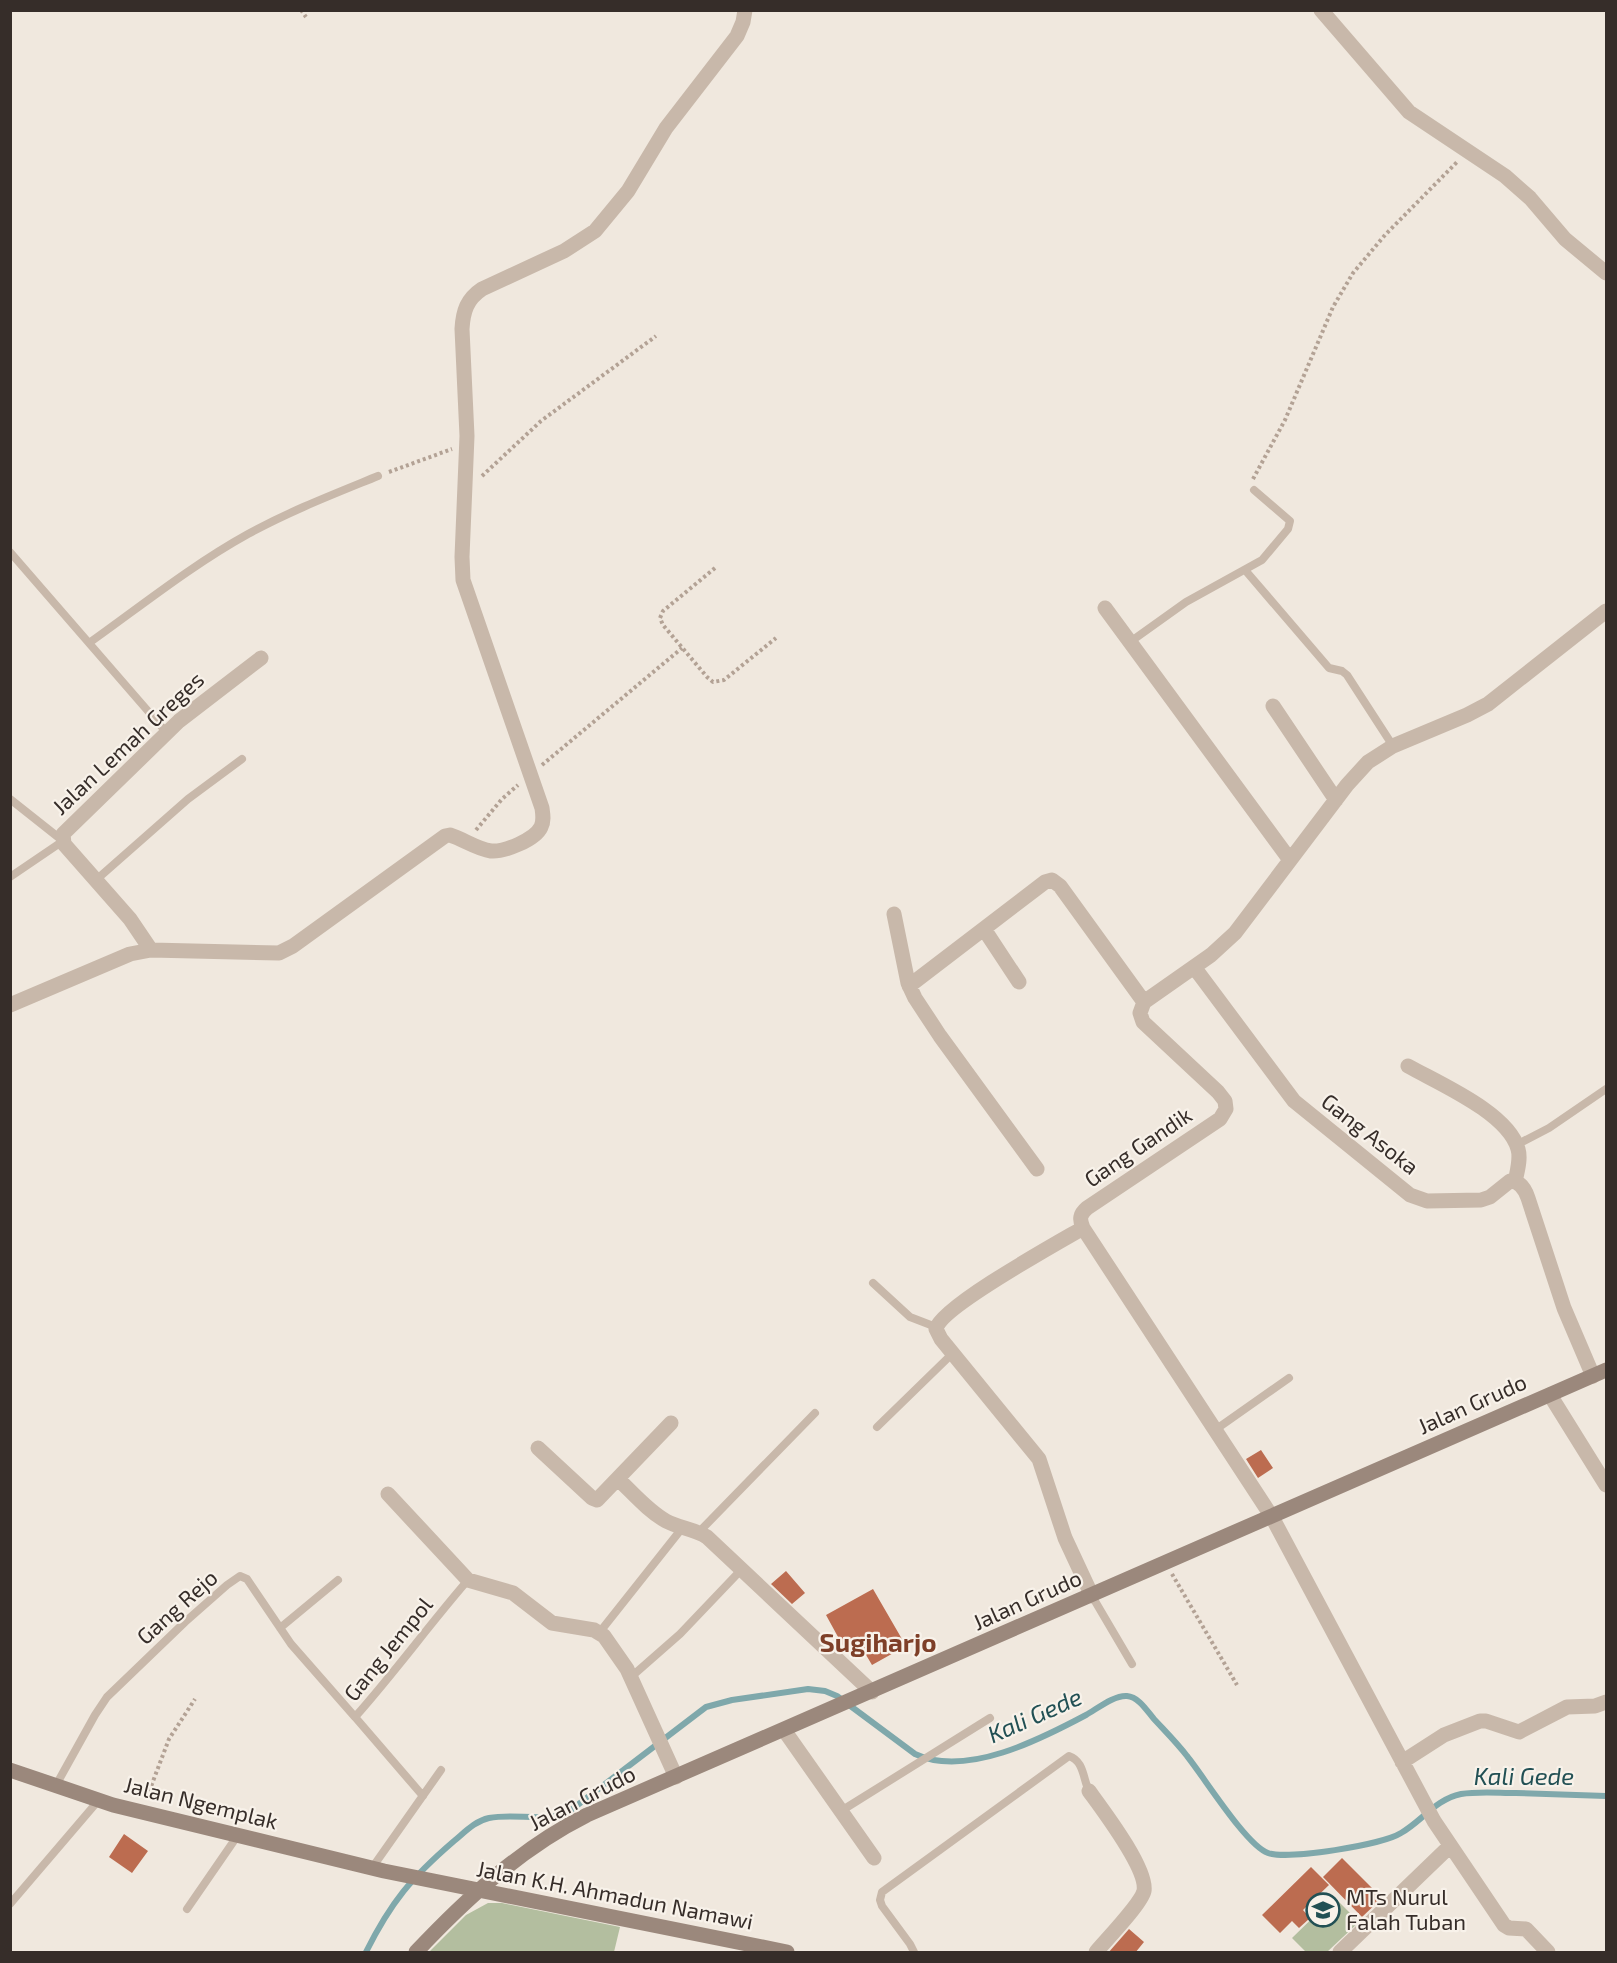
<svg xmlns="http://www.w3.org/2000/svg" width="1617" height="1963" font-family="'Exo 2',sans-serif">
<rect width="100%" height="100%" fill="#f0e8de"/>
<path fill="#b3be9f" d="M1334 1897 1359 1922 1327 1952H1306L1292 1938Z
M488 1903H502L620 1927 614 1952H429L466 1915Z"/>
<g fill="none" stroke-linecap="round" stroke-linejoin="round">
<path stroke="#7fa8ab" stroke-width="6" d="M366 1952C391 1902 411 1878 454 1841 465 1832 475 1821 489 1818 515 1813 542 1822 567 1813L706 1707 732 1700 808 1689 825 1691 837 1696 915 1754C966 1778 1041 1739 1086 1715 1097 1709 1114 1695 1127 1696 1139 1697 1147 1711 1154 1719 1165 1731 1177 1743 1187 1756 1204 1777 1246 1845 1268 1853 1288 1860 1382 1845 1401 1833 1422 1821 1436 1799 1461 1794 1479 1791 1498 1793 1516 1793 1546 1794 1576 1795 1606 1796"/>
</g>
<path fill="#bc6c50" d="M1261 1450 1273 1468 1258 1478 1246 1459Z
M786 1571 805 1593 792 1604 771 1584Z
M873 1589 906 1646 872 1665 856 1638 843 1646 826 1615Z
M124 1834 148 1851 132 1873 109 1857Z
M1342 1858 1382 1898 1362 1917 1323 1877Z
M1311 1867 1329 1885 1303 1910 1310 1918 1299 1928 1292 1921 1280 1933 1262 1915Z
M1129 1929 1144 1942 1135 1953H1108Z"/>
<g fill="none" stroke-linecap="round" stroke-linejoin="round">
<path stroke="#b3a295" stroke-width="4" stroke-dasharray="3 3" stroke-linecap="butt" d="M301 10 306 17
M389 472 452 449
M482 476 541 421 656 336
M1253 479 1285 420 1333 307 1353 273 1385 235 1458 161
M715 568 663 611 660 618 663 625 707 677 713 682 724 680 776 638
M542 765 682 648
M476 830 502 799 518 785
M1172 1574 1237 1685
M147 1797 169 1739 195 1699"/>
<path stroke="#c8b8aa" stroke-width="8" d="M10 552 167 733
M1245 570 1329 668 1342 671 1347 675 1393 746
M1130 642 1186 602 1262 560 1288 529 1290 521 1254 490
M89 643C141 606 192 565 248 534 290 511 334 494 378 476
M10 799 63 841 10 877
M96 880 188 799 242 759
M1516 1145 1549 1128 1606 1089
M873 1283 910 1317 936 1327
M877 1427 953 1353
M1215 1430 1289 1378
M699 1532 815 1413
M1092 1596 1132 1664
M280 1628 338 1580
M599 1633 683 1527
M631 1677 680 1634 742 1569
M55 1787 95 1715 107 1697 185 1622 227 1585 240 1576 247 1579 291 1644 355 1717
M423 1796 355 1717C395 1672 429 1625 468 1580
M841 1811 990 1718
M372 1868 441 1770
M10 1904 98 1801
M187 1909 238 1835
M914 1952 910 1944 882 1906 880 1900 882 1892 1069 1756C1084 1761 1083 1779 1089 1791"/>
<path stroke="#c8b8aa" stroke-width="15" d="M1321 10 1409 112 1505 176 1530 198 1565 239 1606 273
M1105 608 1290 860
M1273 706 1336 800
M894 914 908 983 915 998 940 1036 1037 1169
M984 929 1019 982
M151 950 279 953 293 946 445 836 450 835C463 839 477 849 491 851 504 852 535 840 541 827 544 821 543 815 542 808L463 580 462 557 467 436 462 329C463 311 467 299 482 289L564 251 595 231 628 191 666 128 737 36 743 22 745 10
M1194 967 1294 1101 1410 1195 1427 1201 1481 1200 1490 1197 1510 1181C1520 1181 1525 1189 1528 1198L1564 1308 1593 1376
M909 986 1045 882 1052 880 1060 886 1144 1002
M10 1005 130 954 151 950 130 919 64 844 63 834 179 721 261 658
M1408 1066C1440 1084 1508 1113 1518 1149 1521 1159 1517 1172 1515 1182
M1083 1228C1059 1242 941 1307 936 1329L941 1339 1039 1459 1065 1538 1092 1596
M1550 1395 1606 1485
M538 1448 592 1498 597 1500 671 1423
M618 1479C633 1493 648 1511 666 1521 679 1528 694 1529 707 1537L872 1692
M388 1494 468 1580 513 1593 552 1623 594 1630 604 1636 627 1669 676 1777
M784 1730 874 1858
M1402 1762 1444 1735 1480 1721H1486L1519 1732 1567 1707 1595 1706 1606 1702
M1089 1791C1102 1809 1148 1869 1144 1891 1141 1904 1106 1940 1096 1952
M1340 1952 1450 1846
M1548 1952 1526 1929 1509 1928 1504 1925 1434 1821 1272 1517 1083 1228C1079 1219 1080 1214 1087 1208L1220 1119 1226 1109 1225 1101 1218 1092 1143 1022 1140 1013 1144 1002 1211 955 1235 933 1347 785 1368 762 1393 746 1467 715 1488 704 1606 611"/>
<path stroke="#9b887c" stroke-width="15" d="M10 1770 113 1805 384 1871 787 1952
M416 1952C466 1899 521 1848 587 1815L1606 1370"/>
</g>
<defs>
<symbol id="school-ring" viewBox="-11 -11 22 22"><circle r="9.5" fill="#f8f2ea" stroke="#225054" stroke-width="1.5"/><path d="M0-5L7-2L0 1L-7-2ZM-4 1L0 2.5L4 1V4Q0 6-4 4Z" fill="#225054"/></symbol>
</defs>
<g fill-rule="evenodd">
<use href="#school-ring" x="1304" y="1891" width="38" height="38"/>
</g>
<g text-anchor="middle" stroke-width="4.5" stroke-linejoin="round" paint-order="stroke">
<g font-size="22" fill="#362d29" stroke="#f8f2ea">
<text transform="translate(128 743) rotate(-43)" y="8">Jalan Lemah Greges</text>
<text transform="translate(1370 1134) rotate(38)" y="8">Gang Asoka</text>
<text transform="translate(1138 1147) rotate(-34)" y="8">Gang Gandik</text>
<text transform="translate(1472 1404) rotate(-24)" y="8">Jalan Grudo</text>
<text transform="translate(1027 1600) rotate(-24)" y="8">Jalan Grudo</text>
<text transform="translate(177 1607) rotate(-42)" y="8">Gang Rejo</text>
<text transform="translate(388 1649) rotate(-51)" y="8">Gang Jempol</text>
<text transform="translate(582 1798) rotate(-27)" y="8">Jalan Grudo</text>
<text transform="translate(201 1803) rotate(14)" y="8">Jalan Ngemplak</text>
<text transform="translate(615 1895) rotate(11)" y="8">Jalan K.H. Ahmadun Namawi</text>
</g>
<g font-size="22" fill="#362d29" stroke="#f8f2ea" text-anchor="start">
<text x="1346" y="1905">MTs Nurul<tspan x="1346" dy="25">Falah Tuban</tspan></text>
</g>
<g font-size="24" font-style="italic" fill="#225054" stroke="#f8f2ea">
<text transform="translate(1035 1716) rotate(-24)" y="8">Kali Gede</text>
<text x="1524" y="1785">Kali Gede</text>
</g>
<g font-size="26" font-weight="bold" fill="#7e3f28" stroke="#f8f2ea">
<text x="878" y="1652">Sugiharjo</text>
</g>
</g>
<rect width="1617" height="1963" fill="none" stroke="#362d29" stroke-width="24"/>
</svg>
